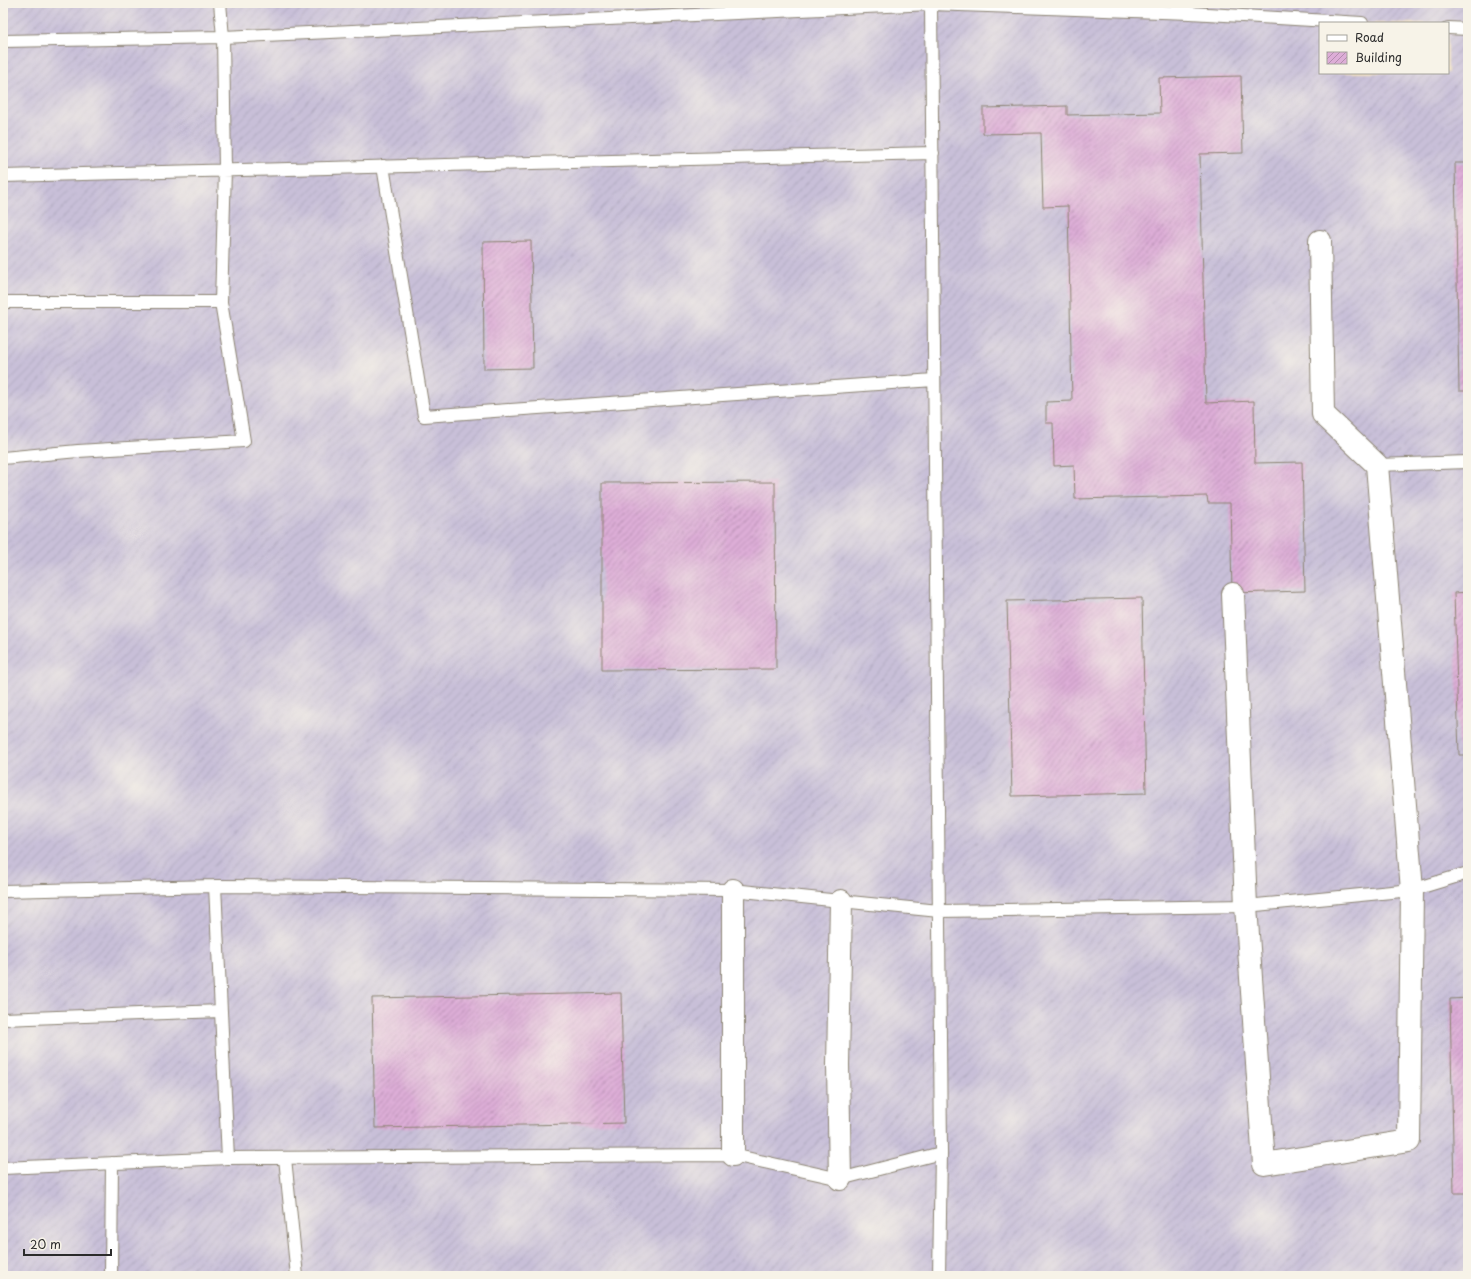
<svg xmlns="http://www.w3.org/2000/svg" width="1471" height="1279" font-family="'Playpen Sans',sans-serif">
<defs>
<pattern id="industrial-furrows" width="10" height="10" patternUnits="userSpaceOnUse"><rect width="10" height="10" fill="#c8bfd8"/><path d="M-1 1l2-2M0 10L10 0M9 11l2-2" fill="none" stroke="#aca4ba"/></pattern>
<pattern id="building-hatch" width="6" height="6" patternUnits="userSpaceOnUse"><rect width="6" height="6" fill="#ddadd7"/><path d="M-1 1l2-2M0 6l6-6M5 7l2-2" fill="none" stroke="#b38daf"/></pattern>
</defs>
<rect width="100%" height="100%" fill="#f7f3e8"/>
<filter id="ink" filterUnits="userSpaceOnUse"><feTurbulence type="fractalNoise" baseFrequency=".025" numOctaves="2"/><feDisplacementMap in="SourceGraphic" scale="8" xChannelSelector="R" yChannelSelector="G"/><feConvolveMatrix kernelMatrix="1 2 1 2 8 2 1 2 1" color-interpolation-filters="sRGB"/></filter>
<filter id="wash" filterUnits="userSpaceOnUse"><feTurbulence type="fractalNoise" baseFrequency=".012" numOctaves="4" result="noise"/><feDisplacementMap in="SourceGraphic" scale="16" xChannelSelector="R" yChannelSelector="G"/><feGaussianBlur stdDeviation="0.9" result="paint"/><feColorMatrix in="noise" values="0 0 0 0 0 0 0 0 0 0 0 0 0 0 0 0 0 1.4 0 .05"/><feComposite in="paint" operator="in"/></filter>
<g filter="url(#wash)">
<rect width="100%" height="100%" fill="#edb"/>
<path fill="url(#industrial-furrows)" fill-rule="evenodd" d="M3 3H1468V1276H3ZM1320 23H1448V73H1320Z"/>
<g id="blocks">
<path fill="url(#building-hatch)" d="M1241 76 1243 153 1200 154 1206 403 1254 401 1255 463 1302 462 1305 591 1232 593 1230 503H1208L1207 496 1075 499 1074 465 1054 466 1053 423H1046V402L1072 401 1068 206 1043 207 1041 133 983 134V108L1067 106V115L1160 113 1159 78Z
M1455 163H1468V391H1459Z
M531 241 533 368 484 369 483 242Z
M775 482 776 669 602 670V483Z
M1468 592V755H1459L1454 593Z
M1142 598 1146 793 1012 796 1007 601Z
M621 993 624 1123 375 1128 372 998Z
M1468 998V1193H1454L1450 999Z"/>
</g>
</g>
<g filter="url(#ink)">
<use href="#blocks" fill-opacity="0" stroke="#8c8473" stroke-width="1"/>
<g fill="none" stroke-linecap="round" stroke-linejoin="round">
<defs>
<path id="service" d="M931 3 941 1153 939 1276
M1448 28 1468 29
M3 41 223 37 931 4 1190 13 1362 23
M383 166 424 416 934 380
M3 176 933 153
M3 302H221
M3 458 78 451 244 441 221 302 225 170 223 37 220 3
M1377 465 1468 462
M215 886 228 1158
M3 891 215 886 733 890 939 911 1246 906 1412 890 1468 873
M3 1019 221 1011
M285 1158 297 1276
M3 1168 228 1158 733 1155 840 1179 941 1153
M111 1276 112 1163"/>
<path id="minor" d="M1233 594 1246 906 1264 1164 1409 1141 1412 890 1377 465 1323 414 1320 241
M733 1155V890
M840 1179 838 1065 841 901"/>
</defs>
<use href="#service" stroke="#8c8473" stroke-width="14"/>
<use href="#minor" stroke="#8c8473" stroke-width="24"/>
<use href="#service" stroke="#fff" stroke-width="12"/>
<use href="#minor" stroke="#fff" stroke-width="22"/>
</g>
</g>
<rect width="1471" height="1279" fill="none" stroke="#f7f3e8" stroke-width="16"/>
<rect x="1319" y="22" width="130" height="52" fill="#f7f3e8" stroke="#a5a39c"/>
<rect x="1327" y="35" width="20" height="6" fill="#ffffff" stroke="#a5a39c"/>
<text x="1355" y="42" font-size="12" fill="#2b2b2b">Road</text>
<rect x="1327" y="52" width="20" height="12" fill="url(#building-hatch)" stroke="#a5a39c"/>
<text x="1355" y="62" font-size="12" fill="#2b2b2b">Building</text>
<path d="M24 1249v6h87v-6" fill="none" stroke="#2b2b2b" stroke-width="2"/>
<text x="30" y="1249" font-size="12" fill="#2b2b2b" stroke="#f7f3e8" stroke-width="3" paint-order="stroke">20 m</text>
</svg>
